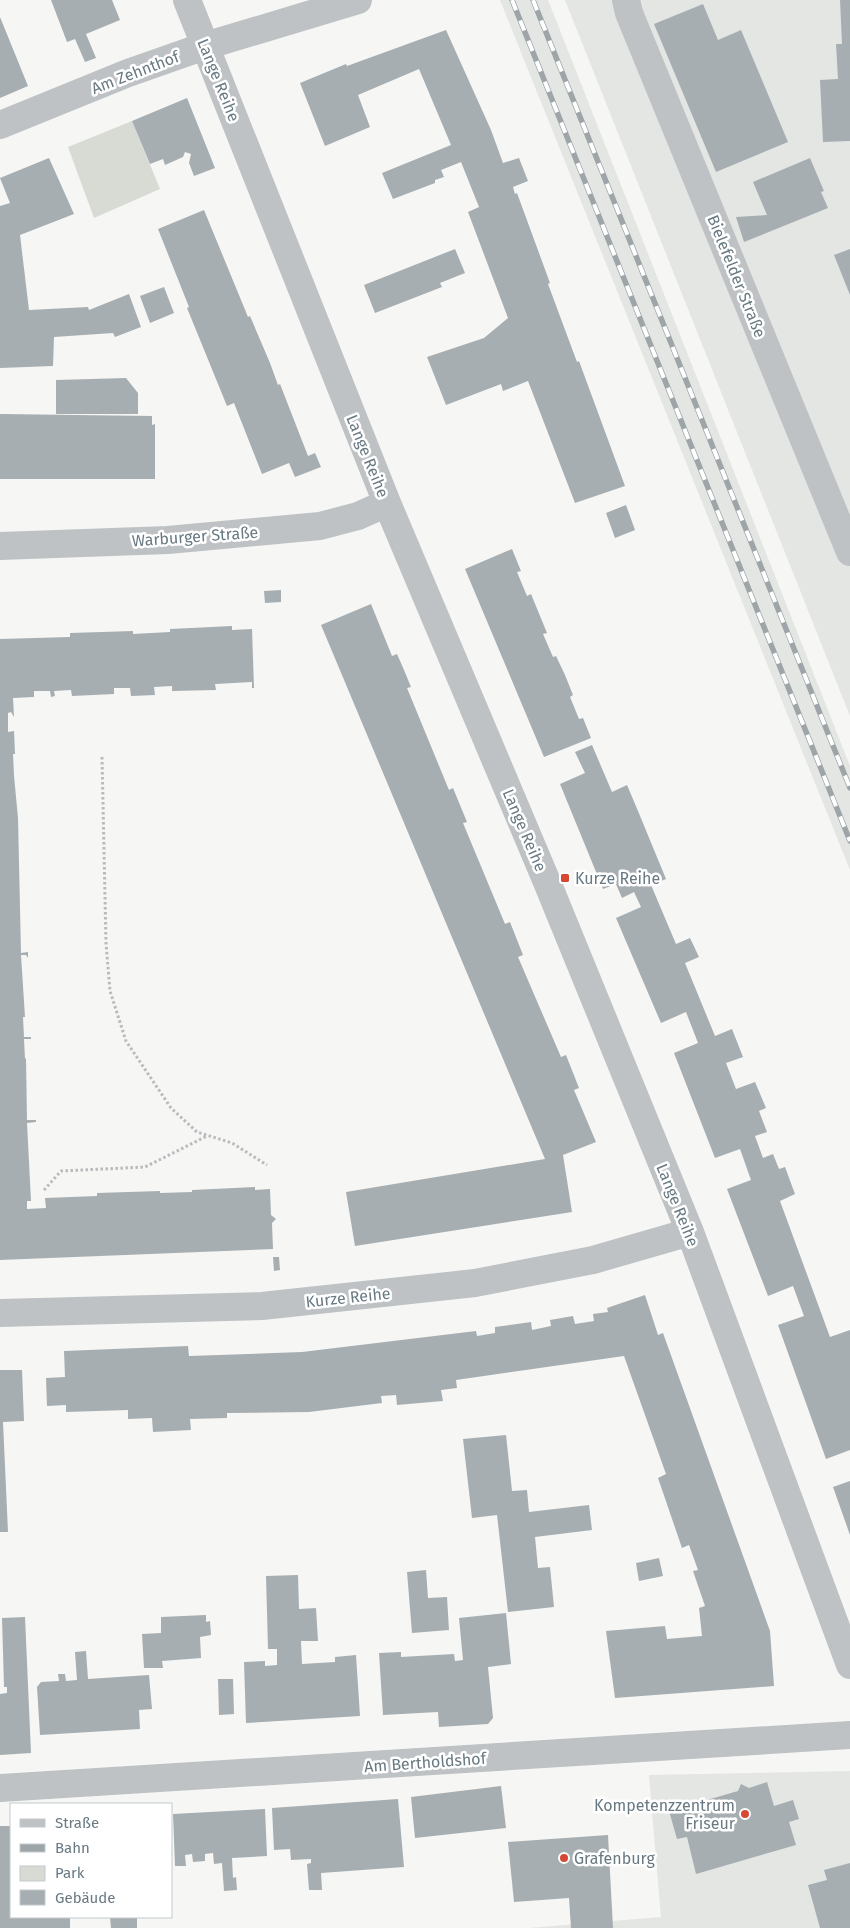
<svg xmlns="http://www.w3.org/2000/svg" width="850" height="1928" font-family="'Fira Sans',sans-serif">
<rect width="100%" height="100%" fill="#f6f6f4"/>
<path fill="#e4e6e4" d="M500 0H548L850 766V870Z
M565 0H850V716Z
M850 1771V1928H529L661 1917 649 1775Z"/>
<path fill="#d7dbd3" d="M132 121 160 189 94 218 68 147Z"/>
<path fill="#a6aeb2" d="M51 0H112L120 20 86 34 96 58 85 62 75 39 67 42Z
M840 0H850V141L823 142 820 80 838 79 836 44H842Z
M703 4 718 40 741 30 788 142 716 172 654 24Z
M0 17 28 86 0 98Z
M446 30 491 130 503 163 519 158 528 181 513 187 515 194 517 193 550 283 548 284 577 362 579 361 625 486 575 503 528 381 503 391 501 384 446 405 427 357 484 338 508 318 468 212 479 207 461 162 441 170 444 177 435 180V183L393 199 382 173 451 145 419 69 358 95 370 127 325 146 300 83 346 64 347 66Z
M187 98 215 168 194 176 189 163 191 154 185 152 183 157 165 165 163 159 150 164 132 121Z
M49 158 74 214 20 235 29 310 88 307 89 310 129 294 141 327 115 337 113 333 54 337 53 366 0 368V206L10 203 0 178Z
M810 158 824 191 821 192 828 208 744 242 736 217 767 215 753 182Z
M204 210 248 317 250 316 270 363 278 385 280 384 308 456 315 453 321 467 295 477 289 463 262 474 234 403 227 406 187 308 189 307 158 229Z
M455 249 465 273 440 283 442 287 375 313 364 285Z
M850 249V295L834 255Z
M164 287 174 313 150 323 140 296Z
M126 378 138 393V414H56V380Z
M0 414 152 416V425L155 424V479H0Z
M626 505 635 530 615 538 606 513Z
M512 549 521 571 517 572 527 596 531 594 547 633 543 634 553 657 556 656 565 675 573 695 570 697 579 719 583 718 591 738 544 757 465 569Z
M281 590V602L265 603 264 591Z
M371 604 392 656 397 654 404 670 411 687 407 688 449 790 453 788 467 822 463 823 505 924 510 922 523 955 518 957 561 1057 566 1055 579 1088 574 1090 596 1142 563 1155 572 1212 355 1246 346 1192 545 1159 321 625Z
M232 626V630L252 629 254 688H252V682L215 684 216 690 172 691V686L154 687 155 695 131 696 130 688H114V694L72 696 71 690 54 691 55 696 51 697 50 691H34V697L13 698 14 717 11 712 8 713V732L14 731 15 754H13L14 776 18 818 21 953 28 952V958L26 955H21L25 1017H23L24 1037H31V1039H24L25 1059 26 1058 27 1120H36V1122L27 1123 31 1201H27V1209L46 1208 45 1198 97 1196V1193L160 1191V1193L192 1192V1190L255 1187V1190L270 1189 271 1215 276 1219 272 1223 273 1249 0 1260V639L70 637V633L133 631V634L170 632V629Z
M592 745 612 792 627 785 638 811 666 879 651 885 676 944 690 938 699 957 685 963 715 1036 732 1029 743 1057 726 1063 736 1089 755 1082 766 1108 759 1111 767 1132 755 1136 763 1158 773 1154 779 1169 785 1167 795 1194 780 1201 830 1337 850 1330V1450L826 1459 778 1325 804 1316 793 1286 768 1296 727 1189 751 1180 740 1149 715 1158 674 1053 698 1043 686 1012 661 1023 616 918 641 907 634 892 622 898 616 884 603 889 560 784 585 773 575 752Z
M273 1257H279L280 1270 274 1271Z
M645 1295 658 1335 663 1333 770 1631 774 1686 615 1698 606 1631 665 1626 667 1639 702 1636 699 1608 705 1606 693 1571 698 1570 689 1545 682 1548 658 1478 666 1474 624 1356 456 1380 457 1388 441 1390 443 1401 397 1405 396 1395 381 1396 382 1403 309 1412 227 1413V1418L190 1419 191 1430 153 1432 152 1418 128 1419V1410L66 1412V1405L47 1406 46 1378 65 1377 64 1351 188 1346 189 1356 302 1352 476 1331 477 1336 495 1333V1327L531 1322 532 1330 551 1326 550 1320 573 1316 575 1324 594 1321 593 1314 608 1312 607 1308Z
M0 1370H22L24 1421 3 1422 8 1532H0Z
M506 1435 512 1491 527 1490 529 1512 589 1505 592 1530 535 1537 538 1568 550 1567 554 1607 508 1612 497 1515 472 1518 463 1439Z
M850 1481V1535L833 1487Z
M659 1558 663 1576 639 1581 636 1563Z
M426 1570 428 1598 447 1597 449 1630 412 1633 407 1572Z
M298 1575 299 1609 316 1608 318 1641H301L302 1664 335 1662V1657L356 1655 360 1716 246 1723 244 1662 265 1661V1666L277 1665V1649H268L266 1576Z
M506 1613 511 1664 488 1667 493 1718 488 1724 439 1727 438 1712 383 1715 379 1653 401 1652V1657L454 1654 455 1661 463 1660 459 1618Z
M206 1615V1622L210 1621 211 1635 200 1637 201 1658 162 1661 163 1668H144L142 1634 161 1633V1617Z
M25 1617 31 1753 0 1755V1694L7 1693V1687H4L2 1618Z
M86 1651 88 1679 149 1675 152 1709 139 1710 140 1729 40 1735 37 1687 41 1682 59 1681 58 1674H65L66 1681 77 1680 75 1652Z
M218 1679H233L234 1714 219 1715Z
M767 1782 774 1806 793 1800 799 1819 789 1822 796 1845 696 1874 687 1837 677 1839 669 1811 738 1791 741 1784 749 1788Z
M501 1786 506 1828 415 1838 411 1797Z
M398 1799 404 1867 321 1873 322 1890H309L307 1864 311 1863V1859L291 1860 290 1849 274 1850 272 1808Z
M265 1809 267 1856 232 1858 233 1878 236 1877 237 1890 224 1891 222 1863 214 1864 213 1853 205 1854V1861L193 1862 192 1854 185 1855 186 1866H175L173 1814Z
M0 1826H11V1917H70V1928H0Z
M608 1835 613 1928H571L569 1898 514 1902 508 1842Z
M850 1863V1928H820L808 1885 827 1880 824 1870Z
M110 1917H137V1928H111Z"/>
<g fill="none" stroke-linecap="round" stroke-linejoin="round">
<path stroke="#b8bbbd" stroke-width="3" stroke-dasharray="2.5 2.5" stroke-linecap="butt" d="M102 757 106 943 110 991 126 1041 171 1108 197 1132 232 1143 267 1165
M44 1190 61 1171 145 1167 207 1136"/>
<path stroke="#bec2c5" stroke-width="28" d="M187 0 387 503 547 882 690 1232 850 1665
M626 0 629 13 850 552
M0 125 128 73 205 46 358 0
M0 546 168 540 320 526 358 516 387 503
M0 1313 262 1306 475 1283 593 1260 690 1232
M0 1788 850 1735"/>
<defs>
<path id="rail" d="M512 0 850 841
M533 0 850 788"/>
</defs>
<use href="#rail" stroke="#9ea5a9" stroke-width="5.5"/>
<use href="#rail" stroke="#fff" stroke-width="4" stroke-dasharray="11" stroke-linecap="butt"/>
</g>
<g fill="#d64834" stroke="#fff" stroke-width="2">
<rect x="560" y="873" width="10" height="10" rx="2.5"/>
<circle cx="745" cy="1814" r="5"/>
<circle cx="564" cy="1858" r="5"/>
</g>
<g text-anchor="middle" stroke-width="5" stroke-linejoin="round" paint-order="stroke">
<g font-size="16" fill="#687982" stroke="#fff">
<text transform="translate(135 72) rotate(-21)" y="6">Am Zehnthof</text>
<text transform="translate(219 80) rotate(68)" y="6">Lange Reihe</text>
<text transform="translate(737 276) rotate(68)" y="6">Bielefelder Straße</text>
<text transform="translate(368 456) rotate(68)" y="6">Lange Reihe</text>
<text transform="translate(195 536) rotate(-4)" y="6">Warburger Straße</text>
<text transform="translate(525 830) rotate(67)" y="6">Lange Reihe</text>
<text transform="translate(678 1205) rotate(68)" y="6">Lange Reihe</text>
<text transform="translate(348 1297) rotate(-6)" y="6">Kurze Reihe</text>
<text transform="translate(425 1762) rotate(-4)" y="6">Am Bertholdshof</text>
</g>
<g font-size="16" fill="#687982" stroke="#fff" text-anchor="start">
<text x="575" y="884">Kurze Reihe</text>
<text x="735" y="1811" text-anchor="end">Kompetenzzentrum<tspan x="735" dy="18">Friseur</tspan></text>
<text x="574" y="1864">Grafenburg</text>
</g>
</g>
<rect x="10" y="1803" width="162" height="115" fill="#ffffff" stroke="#c3c9cd"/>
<rect x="20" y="1819" width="25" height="8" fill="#bec2c5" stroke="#c3c9cd"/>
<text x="55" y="1828" font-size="15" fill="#687982">Straße</text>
<rect x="20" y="1844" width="25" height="8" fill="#9ea5a9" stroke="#c3c9cd"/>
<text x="55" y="1853" font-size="15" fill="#687982">Bahn</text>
<rect x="20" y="1866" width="25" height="15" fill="#d7dbd3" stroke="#c3c9cd"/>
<text x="55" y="1878" font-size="15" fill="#687982">Park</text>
<rect x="20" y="1890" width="25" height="15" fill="#a6aeb2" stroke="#c3c9cd"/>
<text x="55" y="1903" font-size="15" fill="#687982">Gebäude</text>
</svg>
